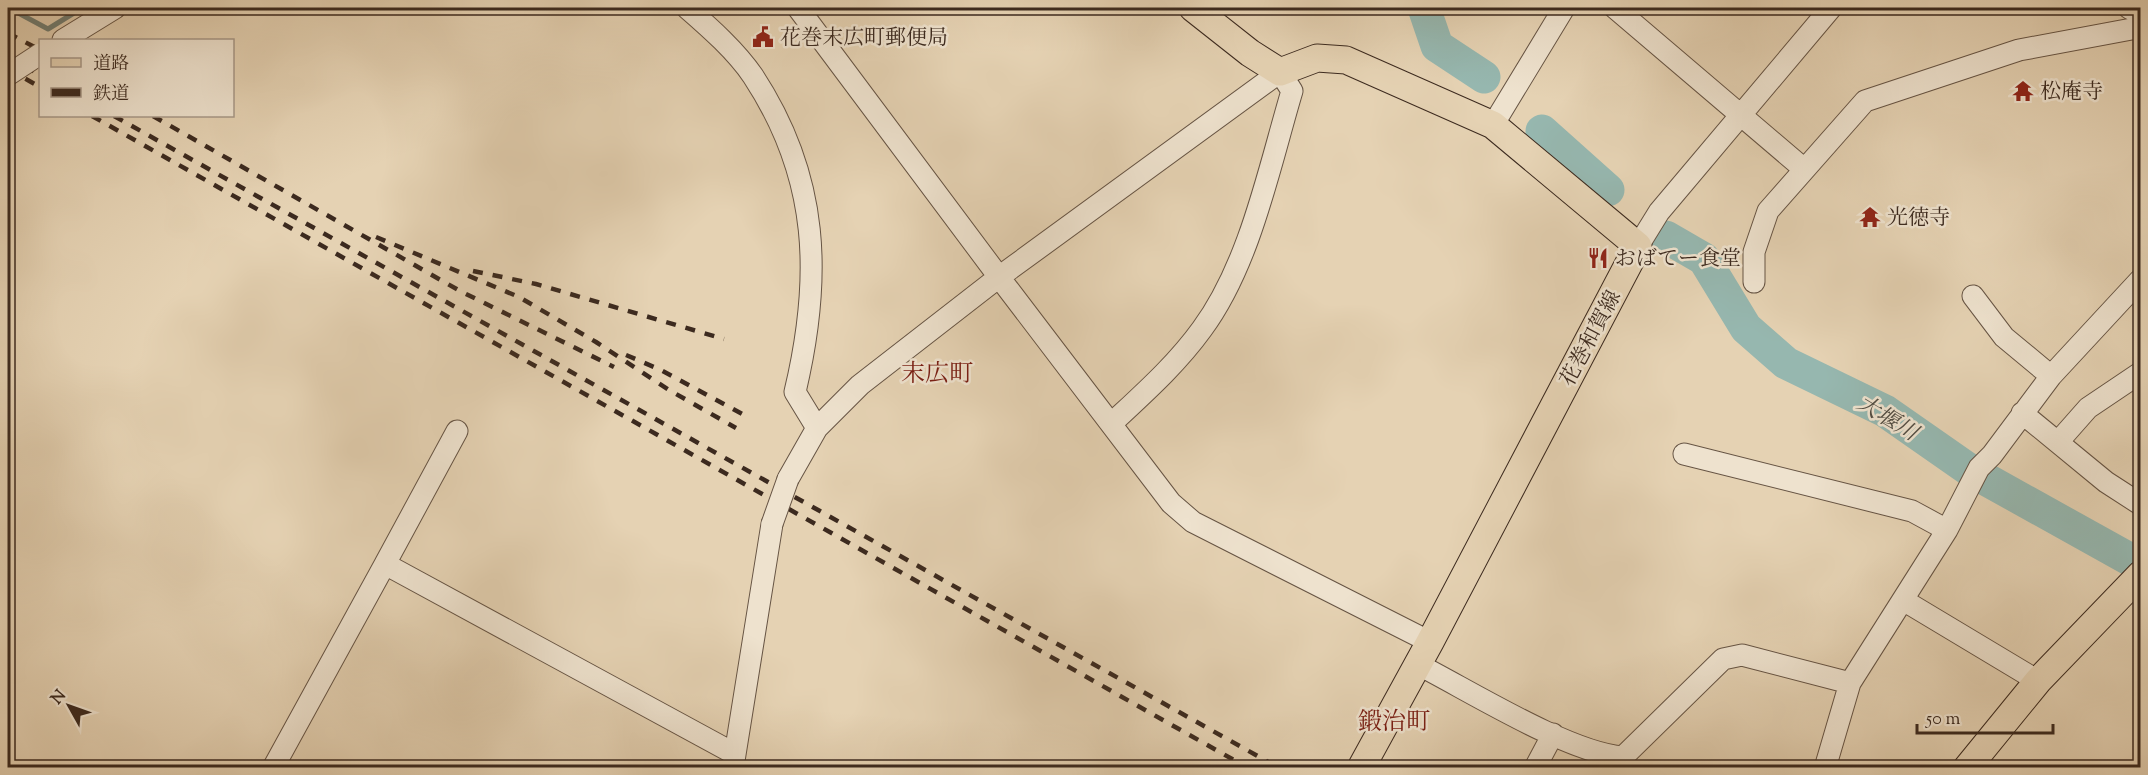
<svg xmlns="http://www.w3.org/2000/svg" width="2148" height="775" font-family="'Sorts Mill Goudy','Noto Serif JP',serif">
<rect width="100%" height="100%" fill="#e5d2b3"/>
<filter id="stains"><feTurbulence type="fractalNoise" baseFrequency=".00333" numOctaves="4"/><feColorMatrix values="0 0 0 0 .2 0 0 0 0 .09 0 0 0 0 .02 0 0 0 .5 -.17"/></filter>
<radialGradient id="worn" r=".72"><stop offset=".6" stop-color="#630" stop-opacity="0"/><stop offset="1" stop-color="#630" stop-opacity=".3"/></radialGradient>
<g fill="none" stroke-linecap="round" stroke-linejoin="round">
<path stroke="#727f75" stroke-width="5" d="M9 8 48 29 82 8"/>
<path stroke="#96b7af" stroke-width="33" d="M1424 8 1437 46 1484 77
M1542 131 1608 190
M1666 237 1704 259 1746 328 1786 363 1885 411 1971 471 2140 565"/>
<defs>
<path id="minor" d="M687 8C710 28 736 51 753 76 820 178 822 278 795 392L817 428
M798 8 999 277 1171 503 1193 522 1430 642
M1615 8 1804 169
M2129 8 2140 14
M63 40 115 8
M1493 125 1564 8
M1638 246 1659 212 1831 8
M1754 282V252L1768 211 1865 101 2019 50 2137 28 2140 23
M1973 296 2004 337 2051 376
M2022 413 2106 482 2140 504
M2058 442 2088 408 2140 373
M1684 454 1912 511 1947 530
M788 479 817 428 860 385 999 277 1280 72 1292 91C1269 168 1250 264 1202 329 1176 365 1143 394 1111 424
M385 564 457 431
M1903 600 2038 681
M1419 665C1470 691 1569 753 1623 757L1723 659 1742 655 1850 683
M733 767 772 524
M273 768 385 564 735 754
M1535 768 1553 734
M1825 768 1850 683 1947 530 1979 468 1992 455 2051 376 2140 280"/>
<path id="major" d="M1193 8 1250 53 1280 72 1317 58 1346 60 1493 125 1638 246 1430 642 1361 768
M1967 768 2038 681 2140 575"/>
</defs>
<use href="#minor" stroke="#665444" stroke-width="23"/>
<use href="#major" stroke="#3c2a1f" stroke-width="29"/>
<use href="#minor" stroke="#eee2ce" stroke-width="21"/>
<use href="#major" stroke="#e5d2b3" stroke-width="27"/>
<path stroke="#3c2a1f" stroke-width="4.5" stroke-dasharray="10 10" stroke-linecap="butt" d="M8 33 40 50
M8 56 40 75
M8 69 40 87
M92 116 1248 768
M114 116 1279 768
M153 116 460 291 614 367
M376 237 519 297 596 342 669 390 736 428
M473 271 536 284 724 339
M626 355 661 370 746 416"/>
<defs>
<path id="minor-bridge" d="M8 75 40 54
M772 524 788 479"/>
</defs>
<use href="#minor-bridge" stroke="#665444" stroke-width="23" stroke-linecap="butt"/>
<use href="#minor-bridge" stroke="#eee2ce" stroke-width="21"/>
</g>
<defs>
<symbol id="civic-bare" viewBox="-9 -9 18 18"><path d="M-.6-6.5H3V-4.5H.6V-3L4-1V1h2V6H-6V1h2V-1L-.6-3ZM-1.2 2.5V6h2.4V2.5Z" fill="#8f2418" stroke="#eee2ce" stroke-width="2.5" paint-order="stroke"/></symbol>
<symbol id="temple-bare" viewBox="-9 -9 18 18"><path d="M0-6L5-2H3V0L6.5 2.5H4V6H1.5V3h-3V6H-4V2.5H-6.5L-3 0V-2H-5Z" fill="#8f2418" stroke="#eee2ce" stroke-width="2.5" paint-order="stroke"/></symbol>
<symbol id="restaurant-bare" viewBox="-9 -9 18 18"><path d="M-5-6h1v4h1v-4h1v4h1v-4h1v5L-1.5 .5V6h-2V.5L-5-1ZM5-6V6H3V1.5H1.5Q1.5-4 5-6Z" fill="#8f2418" stroke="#eee2ce" stroke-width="2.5" paint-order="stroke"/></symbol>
</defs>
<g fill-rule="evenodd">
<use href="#civic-bare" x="748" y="22" width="30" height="30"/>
<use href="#temple-bare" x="2008" y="76" width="30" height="30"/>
<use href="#temple-bare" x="1855" y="202" width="30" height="30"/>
<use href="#restaurant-bare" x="1583" y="243" width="30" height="30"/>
</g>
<g text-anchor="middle" stroke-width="5" stroke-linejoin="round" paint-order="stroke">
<g font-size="21" fill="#3c2a1f" stroke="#eee2ce" text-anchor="start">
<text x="780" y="44">花巻末広町郵便局</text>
<text x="2040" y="98">松庵寺</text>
<text x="1887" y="224">光徳寺</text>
<text x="1615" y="265">おばてー食堂</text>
</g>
<g font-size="21" fill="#3c2a1f" stroke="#eee2ce">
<text transform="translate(1590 338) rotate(-62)" y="7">花巻和賀線</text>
</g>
<g font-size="22" font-style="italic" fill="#524d43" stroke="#eee2ce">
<text transform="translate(1888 417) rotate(31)" y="8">大堰川</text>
</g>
<g font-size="24" fill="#7a1f14" stroke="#eee2ce">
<text x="937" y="381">末広町</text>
<text x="1394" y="729">鍛治町</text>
</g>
</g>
<rect width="2148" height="775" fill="none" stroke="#e5d2b3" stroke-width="30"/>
<rect x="9" y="9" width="2130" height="757" fill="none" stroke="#3c2a1f" stroke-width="3"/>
<rect x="15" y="15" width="2118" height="745" fill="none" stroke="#3c2a1f" stroke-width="1.5"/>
<rect x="39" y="39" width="195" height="78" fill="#eee2ce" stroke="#a79888" stroke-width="1.5"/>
<rect x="51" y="58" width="30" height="9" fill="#e5d2b3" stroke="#a79888" stroke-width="1.5"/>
<text x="93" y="69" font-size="18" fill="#3c2a1f">道路</text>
<rect x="51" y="88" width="30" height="9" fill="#3c2a1f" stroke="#a79888" stroke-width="1.5"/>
<text x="93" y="99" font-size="18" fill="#3c2a1f">鉄道</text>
<g transform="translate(69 706) rotate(310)" stroke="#eee2ce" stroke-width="4.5" paint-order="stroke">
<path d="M0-4.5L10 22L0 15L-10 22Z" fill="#3c2a1f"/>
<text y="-9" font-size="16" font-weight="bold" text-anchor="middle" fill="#3c2a1f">N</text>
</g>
<path d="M1917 724v9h136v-9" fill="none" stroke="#3c2a1f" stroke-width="3"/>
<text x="1926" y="724" font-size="18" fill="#3c2a1f" stroke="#eee2ce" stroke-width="4.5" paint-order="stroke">50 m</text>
<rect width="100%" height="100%" filter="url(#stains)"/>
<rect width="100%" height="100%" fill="url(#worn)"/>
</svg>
